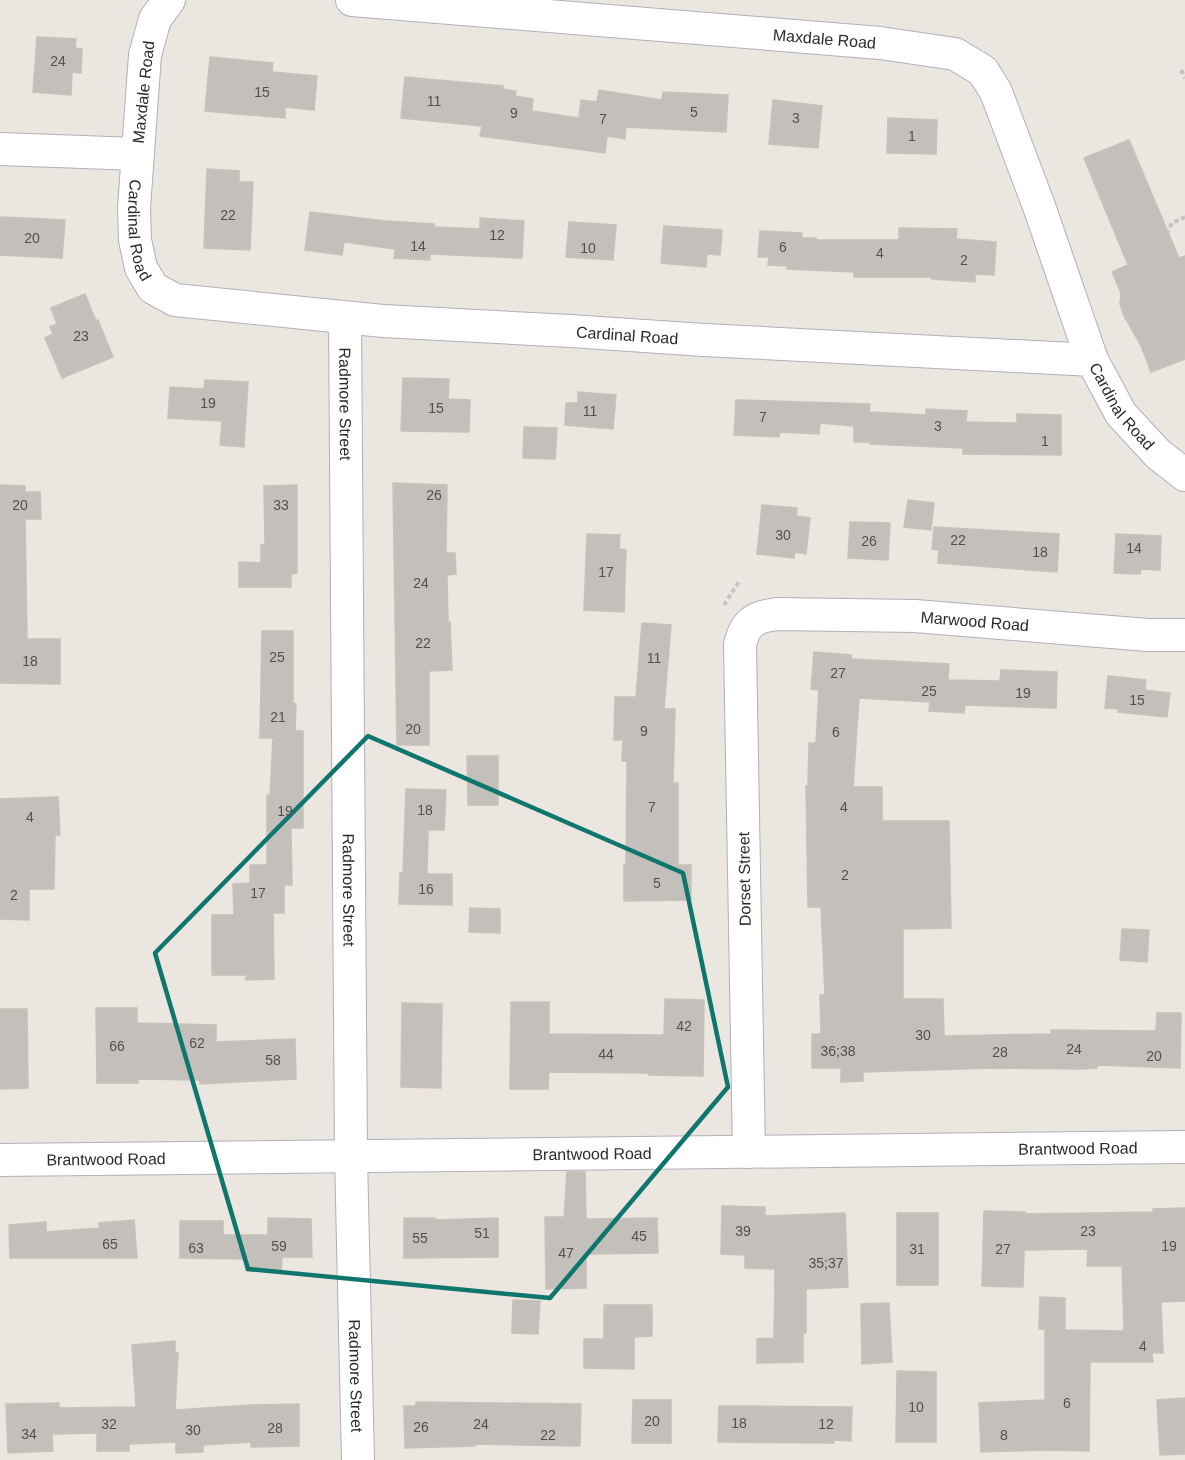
<svg xmlns="http://www.w3.org/2000/svg" width="1185" height="1460" font-family="Helvetica,sans-serif">
<rect width="100%" height="100%" fill="#ebe6df"/>
<path fill="#c3c0bb" stroke="#c6c2b8" stroke-width="1.5" d="M37 37 76 39 75 48 82 49 81 73 72 72 71 95 33 92Z
M210 57 273 63 272 72 317 76 314 110 285 107V118L205 111Z
M405 77 503 86V89L516 91 515 96 533 99 532 111 579 118 581 100 597 102 599 90 662 100 663 92 728 95 726 132 626 127 625 139 607 136 605 153 480 136 482 126 401 118Z
M773 100 822 106 818 148 769 144Z
M888 118 937 120 936 154 887 153Z
M1129 140 1179 258 1185 256V359L1151 372 1141 346 1124 316 1120 304 1121 293 1112 272 1128 265 1084 158Z
M207 169 239 171V182H253L250 250 204 248Z
M310 212 385 221 434 224V227L480 229V218L524 221 522 258 430 254V260L394 258 395 249 344 242 342 255 305 250Z
M0 217 65 220 62 258 0 255Z
M569 222 616 225 613 260 566 257Z
M664 226 722 230 720 255 707 254 706 267 661 263Z
M899 228 957 229 956 239 996 242 994 275 975 274V282L932 279V277H854V272L787 269V266L768 265 769 257H758L760 231 802 233V238H816V240H899Z
M85 294 96 321 98 320 113 357 62 378 45 338 53 334 50 327 57 324 51 308Z
M403 378 449 379 448 399 470 400 469 432 401 431Z
M205 380 248 382 244 447 220 445 222 421 168 418 170 387 204 389Z
M578 392 616 395 613 429 565 425 566 403H578Z
M736 400 870 404 869 412 926 415V409L967 411 966 422 1017 423V414L1061 415V455L963 454V448L870 444V442H854V426L820 423 819 434 780 432 779 437 734 435Z
M524 427 557 428 555 459 523 458Z
M393 483 447 485 446 553H455L456 574 447 575 448 623 450 622 452 670 429 671V745H397Z
M0 485 25 486V492H40L41 519H25L27 639H60V684L0 683Z
M297 485V573L291 574V587H239V562L261 563V545H265L264 486Z
M908 500 934 503 931 530 904 527Z
M762 505 797 508 796 516 810 518 806 554 795 552 794 558 757 554Z
M850 522 890 523 888 560 848 558Z
M934 527 1059 534 1057 572 938 563 939 550 932 549Z
M587 534 620 535 619 549 626 550 624 612 584 610Z
M1116 534 1161 536 1160 570 1141 569 1140 574 1114 573Z
M642 623 671 625 664 709H675L673 783H678V865H691V900L624 901V865H626L627 761H622L623 740H614L615 697H636Z
M262 631H293V703L296 704 295 731H303V828H291L292 885H284V913H273L274 979 246 980V975H212V915H234L233 884 250 883V865H267V795H270L273 738H260Z
M814 652 851 655V659L949 664 948 680 1000 681 1001 670 1057 672 1056 708 965 705 964 713 929 711 930 702 859 698 853 787H882V821H949L951 928 903 929V999H943L944 1036 1051 1034V1030L1156 1031 1157 1013H1181L1180 1068 1097 1065V1068L1082 1069 993 1068 863 1072V1081L841 1082V1068H812V1034H821L820 995H825L821 907H808L806 786H808L809 743H816L819 690 811 689Z
M1108 676 1146 680 1145 690 1170 693 1167 717 1118 712 1119 709 1105 708Z
M467 756H498V805H468Z
M406 789 446 790 444 830H428L427 874H452V905L399 904 400 873H403Z
M58 797 60 835H55L54 889H29V920L0 919V799Z
M470 908 500 909V933L469 932Z
M1122 929 1149 930 1147 962 1120 960Z
M665 999 704 1000 703 1076 649 1075V1073L549 1072 548 1089H510L511 1002H549V1034L664 1035Z
M402 1003 442 1004 441 1088 401 1087Z
M96 1008H137V1023L216 1025V1042L295 1039 296 1079 200 1084V1080L138 1079V1083H97Z
M0 1009H27L28 1088 0 1089Z
M567 1172H585L586 1219 657 1218 658 1253 586 1254V1288L546 1289 545 1217H564Z
M722 1206 765 1207V1216L845 1213 848 1287 806 1289V1333H803V1362L757 1363V1339L774 1338 775 1269 745 1268V1255L721 1254Z
M1185 1208V1301L1161 1302 1163 1353H1152L1153 1362H1090L1089 1451 1046 1450 981 1452 979 1403 1045 1400V1330H1056L1039 1329 1040 1297 1065 1298V1330L1124 1331 1122 1266H1087L1088 1249 1024 1250 1023 1287 982 1286 984 1211 1025 1212V1214L1096 1213 1153 1212V1209Z
M897 1213H938V1285H897Z
M268 1218 311 1219 312 1257H282L281 1271H246V1259L180 1258V1221H223V1235H268Z
M404 1218H435V1220L498 1218V1257L404 1258Z
M134 1220 137 1258H10L9 1225 46 1222V1232L99 1228V1223Z
M513 1300 540 1301 538 1334 512 1333Z
M889 1303 892 1362 862 1364 861 1304Z
M604 1305H652V1336L634 1337V1369L584 1368V1339H604Z
M175 1341V1353H178L175 1410 251 1405 299 1404V1446L251 1447V1442L203 1445V1452L176 1453V1442L129 1444V1451H97V1433L52 1434 53 1451 8 1453 6 1404 59 1403V1408L136 1407 132 1345Z
M897 1371 936 1372V1442H896Z
M1185 1398V1454L1160 1455 1157 1400Z
M633 1400H671V1443H632Z
M416 1402 581 1404 580 1446 475 1444V1446L405 1448 404 1406H416Z
M719 1406 852 1407 851 1441 834 1440V1443L718 1442Z"/>
<g fill="none" stroke-linecap="round" stroke-linejoin="round">
<defs>
<g id="street">
<path id="s1" d="M169 0 155 19 145 55 134 208 135 240 141 268 153 288 175 300 383 321 570 331 704 340 1092 360 1121 414 1158 454 1185 475"/>
<path id="s2" d="M352 0 880 43 955 54 983 71 996 92 1040 209 1092 360"/>
<path d="M0 149 137 154"/>
<path id="s3" d="M345 318 351 1156 358 1460"/>
<path id="s4" d="M749 1152 740 645C745 622 755 617 777 614L915 616 1148 635H1185"/>
<path id="s5" d="M0 1160 1185 1147"/>
</g>
</defs>
<use href="#street" stroke="#afb0b9" stroke-width="34"/>
<path stroke="#c4c4c4" stroke-width="4" stroke-dasharray="4.5 3" stroke-linecap="butt" d="M1181 70 1185 78
M1159 247 1172 223 1185 217
M724 605 740 580"/>
<use href="#street" stroke="#fff" stroke-width="32"/>
</g>
<path fill="none" stroke="#0f766e" stroke-width="4.5" stroke-linejoin="round" d="M368 736 683 873 728 1087 550 1298 248 1269 155 953Z"/>
<g text-anchor="middle" stroke-width="4.5" stroke-linejoin="round" paint-order="stroke">
<g font-size="14" fill="#51504f">
<text x="58" y="66">24</text>
<text x="262" y="97">15</text>
<text x="434" y="106">11</text>
<text x="694" y="117">5</text>
<text x="514" y="118">9</text>
<text x="796" y="123">3</text>
<text x="603" y="124">7</text>
<text x="912" y="141">1</text>
<text x="228" y="220">22</text>
<text x="497" y="240">12</text>
<text x="32" y="243">20</text>
<text x="418" y="251">14</text>
<text x="783" y="252">6</text>
<text x="588" y="253">10</text>
<text x="880" y="258">4</text>
<text x="964" y="265">2</text>
<text x="81" y="341">23</text>
<text x="208" y="408">19</text>
<text x="436" y="413">15</text>
<text x="590" y="416">11</text>
<text x="763" y="422">7</text>
<text x="938" y="431">3</text>
<text x="1045" y="446">1</text>
<text x="434" y="500">26</text>
<text x="20" y="510">20</text>
<text x="281" y="510">33</text>
<text x="783" y="540">30</text>
<text x="958" y="545">22</text>
<text x="869" y="546">26</text>
<text x="1134" y="553">14</text>
<text x="1040" y="557">18</text>
<text x="606" y="577">17</text>
<text x="421" y="588">24</text>
<text x="423" y="648">22</text>
<text x="277" y="662">25</text>
<text x="654" y="663">11</text>
<text x="30" y="666">18</text>
<text x="838" y="678">27</text>
<text x="929" y="696">25</text>
<text x="1023" y="698">19</text>
<text x="1137" y="705">15</text>
<text x="278" y="722">21</text>
<text x="413" y="734">20</text>
<text x="644" y="736">9</text>
<text x="836" y="737">6</text>
<text x="652" y="812">7</text>
<text x="844" y="812">4</text>
<text x="425" y="815">18</text>
<text x="285" y="816">19</text>
<text x="30" y="822">4</text>
<text x="845" y="880">2</text>
<text x="657" y="888">5</text>
<text x="426" y="894">16</text>
<text x="258" y="898">17</text>
<text x="14" y="900">2</text>
<text x="684" y="1031">42</text>
<text x="923" y="1040">30</text>
<text x="197" y="1048">62</text>
<text x="117" y="1051">66</text>
<text x="1074" y="1054">24</text>
<text x="838" y="1056">36;38</text>
<text x="1000" y="1057">28</text>
<text x="606" y="1059">44</text>
<text x="1154" y="1061">20</text>
<text x="273" y="1065">58</text>
<text x="743" y="1236">39</text>
<text x="1088" y="1236">23</text>
<text x="482" y="1238">51</text>
<text x="639" y="1241">45</text>
<text x="420" y="1243">55</text>
<text x="110" y="1249">65</text>
<text x="279" y="1251">59</text>
<text x="1169" y="1251">19</text>
<text x="196" y="1253">63</text>
<text x="917" y="1254">31</text>
<text x="1003" y="1254">27</text>
<text x="566" y="1258">47</text>
<text x="826" y="1268">35;37</text>
<text x="1143" y="1351">4</text>
<text x="1067" y="1408">6</text>
<text x="916" y="1412">10</text>
<text x="652" y="1426">20</text>
<text x="739" y="1428">18</text>
<text x="109" y="1429">32</text>
<text x="481" y="1429">24</text>
<text x="826" y="1429">12</text>
<text x="421" y="1432">26</text>
<text x="275" y="1433">28</text>
<text x="193" y="1435">30</text>
<text x="29" y="1439">34</text>
<text x="548" y="1440">22</text>
<text x="1004" y="1440">8</text>
</g>
<g font-size="16" fill="#2b2b2b" stroke="#fff">
<text dy="6" stroke="none"><textPath href="#s2" startOffset="474">Maxdale Road</textPath></text>
<text transform="translate(143 92) rotate(-84)" y="6">Maxdale Road</text>
<text dy="6" stroke="none"><textPath href="#s1" startOffset="237">Cardinal Road</textPath></text>
<text dy="6" stroke="none"><textPath href="#s1" startOffset="777">Cardinal Road</textPath></text>
<text dy="6" stroke="none"><textPath href="#s3" startOffset="86">Radmore Street</textPath></text>
<text dy="6" stroke="none"><textPath href="#s1" startOffset="1298">Cardinal Road</textPath></text>
<text dy="6" stroke="none"><textPath href="#s4" startOffset="758">Marwood Road</textPath></text>
<text transform="translate(744 879) rotate(-91)" y="6">Dorset Street</text>
<text dy="6" stroke="none"><textPath href="#s3" startOffset="572">Radmore Street</textPath></text>
<text dy="6" stroke="none"><textPath href="#s5" startOffset="1078">Brantwood Road</textPath></text>
<text dy="6" stroke="none"><textPath href="#s5" startOffset="592">Brantwood Road</textPath></text>
<text dy="6" stroke="none"><textPath href="#s5" startOffset="106">Brantwood Road</textPath></text>
<text dy="6" stroke="none"><textPath href="#s3" startOffset="1058">Radmore Street</textPath></text>
</g>
</g>
</svg>
